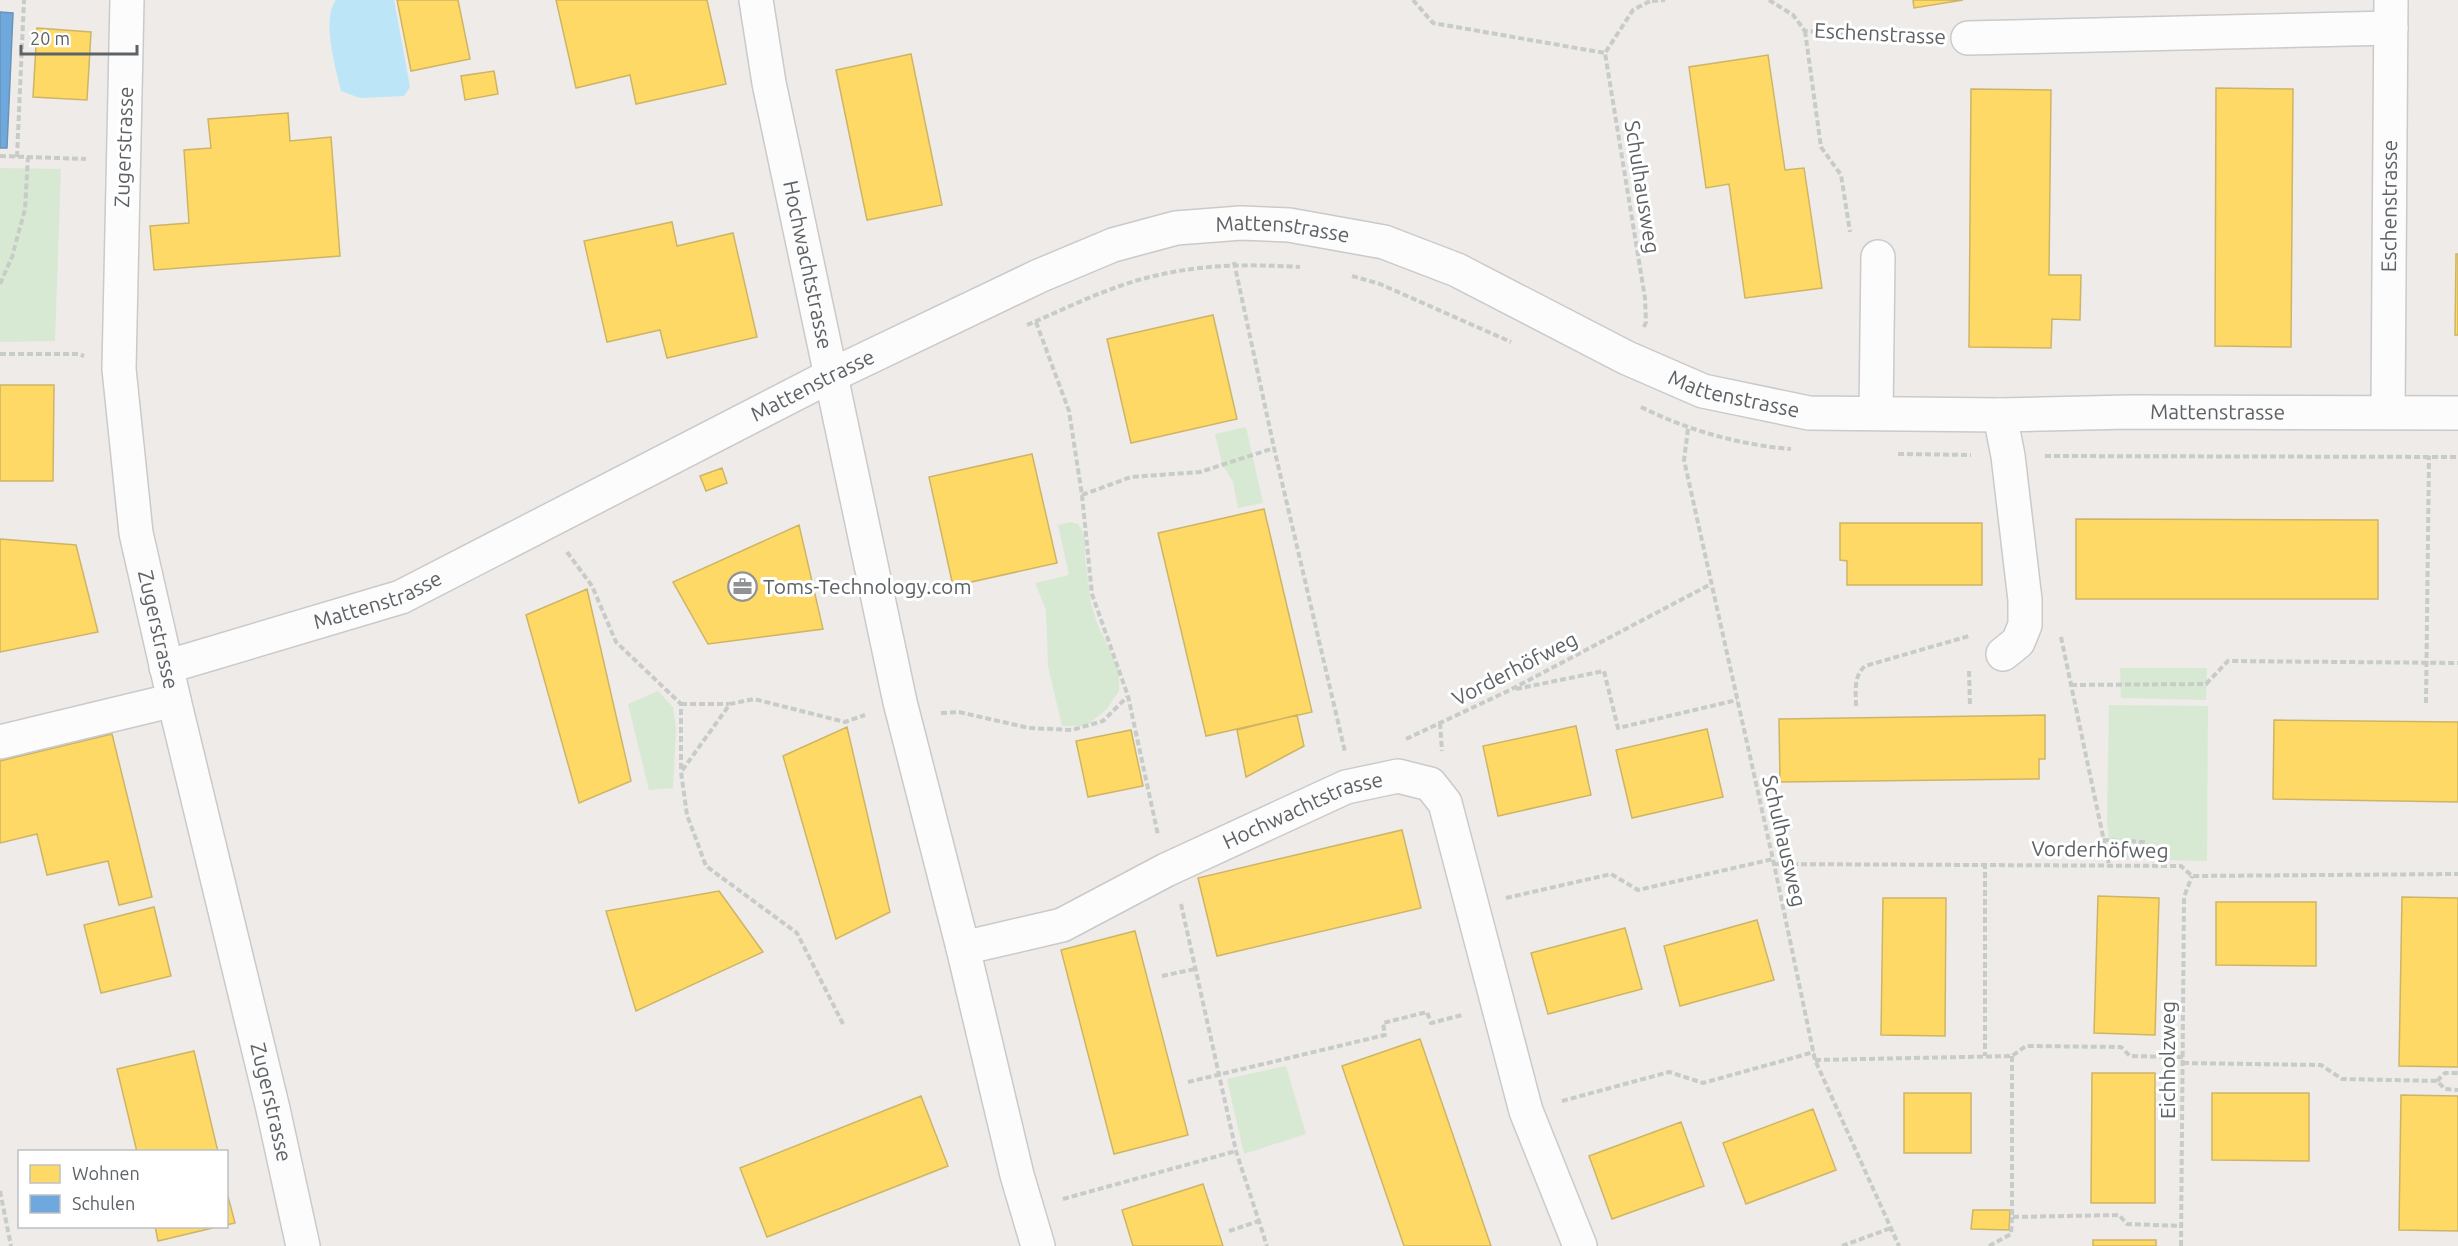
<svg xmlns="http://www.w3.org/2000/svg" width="2458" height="1246" font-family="Ubuntu,sans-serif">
<rect width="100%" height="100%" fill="#eeebe8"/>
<path fill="#d8e9d3" d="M0 168 61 169 55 341 0 342Z
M1246 427 1263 503 1238 508 1233 482 1222 464 1215 434Z
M1070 522 1078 524 1085 535V558L1091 603 1097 623 1119 670V691L1107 709 1086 726H1062L1048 666 1046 610 1035 583 1069 575 1058 525Z
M2120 668H2207L2206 700 2121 698Z
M658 691 673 707 676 729 673 788 649 790 628 704Z
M2109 705 2208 706 2207 861 2112 859 2107 823Z
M1286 1066 1306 1134 1244 1154 1227 1079Z"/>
<path fill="#bce5f8" d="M336 0H394L410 87 404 96 360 98 341 91C336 69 321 19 336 0Z"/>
<path fill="#ffd966" stroke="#ceb566" stroke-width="1.5" d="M397 0H458L470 59 411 71Z
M556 0H707L726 84 636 104 630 75 576 88Z
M1913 0H1963L1914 8Z
M37 28 91 32 87 100 33 97Z
M911 54 942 205 867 220 836 70Z
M1768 55 1785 170 1804 168 1822 288 1745 298 1729 184 1706 188 1689 67Z
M494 71 498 94 465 100 461 76Z
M2216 88 2293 89 2291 347 2215 346Z
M1971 89 2051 90 2049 275H2081L2080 320 2052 319 2051 348 1969 347Z
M288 113 290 141 331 137 340 256 154 270 150 226 189 223 184 150 211 148 208 119Z
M672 222 677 246 733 233 757 337 667 358 660 330 607 342 584 241Z
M2456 254H2458V335H2455Z
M1213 315 1237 419 1131 443 1107 339Z
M0 385H54L53 481H0Z
M1032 454 1057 563 953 586 929 477Z
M722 468 727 483 706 491 700 476Z
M1264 509 1312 712 1206 736 1158 533Z
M2076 519 2378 520V599H2076Z
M1840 523H1982V585H1847V561L1840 560Z
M799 525 823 629 708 644 673 582Z
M0 539 76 545 98 632 0 652Z
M587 589 631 781 579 803 526 615Z
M1297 715 1304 746 1246 777 1237 730Z
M2045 715V759H2039V779L1780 782 1779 719Z
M2274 720 2458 722V802L2273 799Z
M1576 726 1591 795 1498 816 1483 746Z
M847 727 890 912 836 939 783 756Z
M1707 729 1723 797 1632 818 1616 750Z
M1131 730 1143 786 1088 797 1076 741Z
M112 734 152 897 119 905 108 861 47 875 37 834 0 843V761Z
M1402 830 1421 908 1217 956 1198 878Z
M719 891 763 952 636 1011 606 911Z
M2098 896 2159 898 2155 1035 2094 1033Z
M2402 897 2458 898V1067L2399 1066Z
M1883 898H1946L1945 1036 1881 1035Z
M2216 902H2316V966L2216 965Z
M154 907 171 976 101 993 84 925Z
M1757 920 1774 980 1680 1006 1664 946Z
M1625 928 1642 989 1548 1014 1531 953Z
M1135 931 1188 1135 1114 1154 1061 950Z
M1420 1039 1491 1246H1404L1342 1066Z
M194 1051 218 1152H137L117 1069Z
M2092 1073H2155V1203H2091Z
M1904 1093H1971V1153H1904Z
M2212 1093H2309V1161L2212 1160Z
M2401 1095 2458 1096V1231L2399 1230Z
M921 1096 948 1166 767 1237 740 1168Z
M1813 1109 1836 1170 1746 1204 1723 1143Z
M1681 1122 1704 1186 1612 1219 1589 1156Z
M1203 1184 1223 1246H1133L1122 1210Z
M226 1189 235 1223 226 1225Z
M1973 1210H2010L2009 1230 1971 1229Z
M155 1226H221L158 1241Z
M2093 1240H2156V1246H2093Z"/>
<path fill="#6fa8dc" stroke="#6a93b9" stroke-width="1.5" d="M0 12 13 13 7 148H0Z"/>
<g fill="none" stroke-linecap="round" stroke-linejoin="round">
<defs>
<g id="minor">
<path id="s1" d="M127 0 119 369 136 533 174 700 273 1109 303 1246"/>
<path id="s2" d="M756 0 769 83 900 702 963 948 1017 1175 1038 1246"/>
<path d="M1968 38 2391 28"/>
<path id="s3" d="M2388 412 2391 0"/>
<path d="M1876 413 1878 257"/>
<path d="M2000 415 2008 456 2025 600V625L2018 642 2003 654"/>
<path id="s4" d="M166 667 401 597 832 375 1039 276 1113 245 1176 228 1241 223 1289 225 1384 242 1457 270 1627 358 1703 391 1809 413 2000 415 2129 412 2458 413"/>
<path d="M0 742 174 700"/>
<path id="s5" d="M963 948 1062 925 1166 870 1346 787 1398 776 1430 784 1445 803 1526 1111 1580 1246"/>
</g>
</defs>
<use href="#minor" stroke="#cacaca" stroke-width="36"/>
<path stroke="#c7ccc9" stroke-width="4" stroke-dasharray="6 3" stroke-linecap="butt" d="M1413 0 1433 23 1605 53
M1769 0 1793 15 1805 31 1932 37
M1652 1 1665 0
M1805 31 1821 147 1841 175 1850 232
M0 156 86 159
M17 157 24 0
M1234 262 1274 448 1345 752
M1352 276 1380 284 1511 342
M0 284 12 257 25 209 28 157
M1036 322 1069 411 1082 495 1092 594 1128 696 1158 835
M1027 325C1067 308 1108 287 1150 277 1202 264 1247 264 1300 267
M1644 327 1646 322 1645 298 1605 53 1633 10 1652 0
M0 354H78L84 356
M1641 407C1687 430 1740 445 1791 449
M1688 429 1684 460 1774 864 1815 1060 1899 1246
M1898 454 1971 455
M2045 456 2458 457
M1082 495 1131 477 1200 472 1274 448
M567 552 592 586 616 642 681 704V771
M2061 637 2109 865
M1969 671 1970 706
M2071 685 2206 684 2228 661 2458 663
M1516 689 1604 671 1618 728 1737 700
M2426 703 2429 456
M681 704H729
M1856 706C1856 691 1853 677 1865 666L1969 636
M941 713 959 712 1029 728 1072 730 1103 721 1127 697
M1440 723 1442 751
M1406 739 1510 690 1711 584
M2103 840 2146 842
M1985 863V1056
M1774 864 2181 866 2192 876 2458 874
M1506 898 1611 874 1638 890 1773 859
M1181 904 1236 1151 1267 1246
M1162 976 1195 969
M843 1024 797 933 706 866 687 815 681 772 730 704 754 699 845 722 865 715
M2012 1056V1217L2119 1215 2127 1224 2182 1226
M1815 1060 2012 1056 2026 1046 2121 1047 2130 1056 2183 1057
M2183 1063 2321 1065 2342 1079 2437 1081 2445 1089 2458 1090
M2437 1081 2445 1073H2458
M1188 1082 1385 1035 1383 1023 1427 1012 1431 1023 1462 1015
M1562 1101 1669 1072 1703 1083 1814 1052
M0 1191 11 1246
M1063 1199 1236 1151
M1229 1231 1259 1221
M1842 1246 1891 1228
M1989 1246 2011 1234 2012 1217
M2181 1246 2184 897 2192 876"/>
<use href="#minor" stroke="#fcfcfc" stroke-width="33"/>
</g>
<defs>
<symbol id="office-ring" viewBox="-11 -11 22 22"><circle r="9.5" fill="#fff" stroke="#909294" stroke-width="1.5"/><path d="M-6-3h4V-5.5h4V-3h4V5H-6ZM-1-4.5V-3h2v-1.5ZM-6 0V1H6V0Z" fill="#909294"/></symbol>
</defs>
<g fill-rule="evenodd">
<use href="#office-ring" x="726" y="570" width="33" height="33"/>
</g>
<g text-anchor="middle" stroke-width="6" stroke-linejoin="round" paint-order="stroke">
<g font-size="21" fill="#5d6266" stroke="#fff">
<text transform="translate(1880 34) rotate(3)" y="7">Eschenstrasse</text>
<text transform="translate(124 147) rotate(-88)" y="7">Zugerstrasse</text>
<text transform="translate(1642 187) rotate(81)" y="7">Schulhausweg</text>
<text dy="7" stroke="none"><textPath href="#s3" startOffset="206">Eschenstrasse</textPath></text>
<text dy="7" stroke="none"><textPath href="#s4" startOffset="1212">Mattenstrasse</textPath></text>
<text dy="7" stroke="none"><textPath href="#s2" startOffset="270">Hochwachtstrasse</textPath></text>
<text dy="7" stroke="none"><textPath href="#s4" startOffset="708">Mattenstrasse</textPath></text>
<text dy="7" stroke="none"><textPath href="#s4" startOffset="1698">Mattenstrasse</textPath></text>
<text dy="7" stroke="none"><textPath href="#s4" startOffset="2184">Mattenstrasse</textPath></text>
<text dy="7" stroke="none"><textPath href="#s4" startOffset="222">Mattenstrasse</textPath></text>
<text dy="7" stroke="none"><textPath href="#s1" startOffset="633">Zugerstrasse</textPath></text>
<text transform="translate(1515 669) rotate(-27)" y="7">Vorderhöfweg</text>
<text dy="7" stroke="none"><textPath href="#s5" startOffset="369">Hochwachtstrasse</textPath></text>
<text transform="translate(1784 841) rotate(77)" y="7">Schulhausweg</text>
<text transform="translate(2100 850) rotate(1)" y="7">Vorderhöfweg</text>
<text transform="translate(2168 1060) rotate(-90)" y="7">Eichholzweg</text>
<text dy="7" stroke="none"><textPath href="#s1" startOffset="1119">Zugerstrasse</textPath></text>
</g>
<g font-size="21" fill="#5d6266" stroke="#fff" text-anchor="start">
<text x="763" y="594">Toms-Technology.com</text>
</g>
</g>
<rect x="18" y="1150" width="210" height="78" fill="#ffffff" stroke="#bec0c2" stroke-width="1.5"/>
<rect x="30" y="1165" width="30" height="18" fill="#ffd966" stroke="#bec0c2" stroke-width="1.5"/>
<text x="72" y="1180" font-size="18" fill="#5d6266">Wohnen</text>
<rect x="30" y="1195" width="30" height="18" fill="#6fa8dc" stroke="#bec0c2" stroke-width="1.5"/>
<text x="72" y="1210" font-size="18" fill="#5d6266">Schulen</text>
<path d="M21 45v9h116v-9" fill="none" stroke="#5d6266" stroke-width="3"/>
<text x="30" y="45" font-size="18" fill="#5d6266" stroke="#ffffff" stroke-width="4.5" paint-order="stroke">20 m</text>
</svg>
